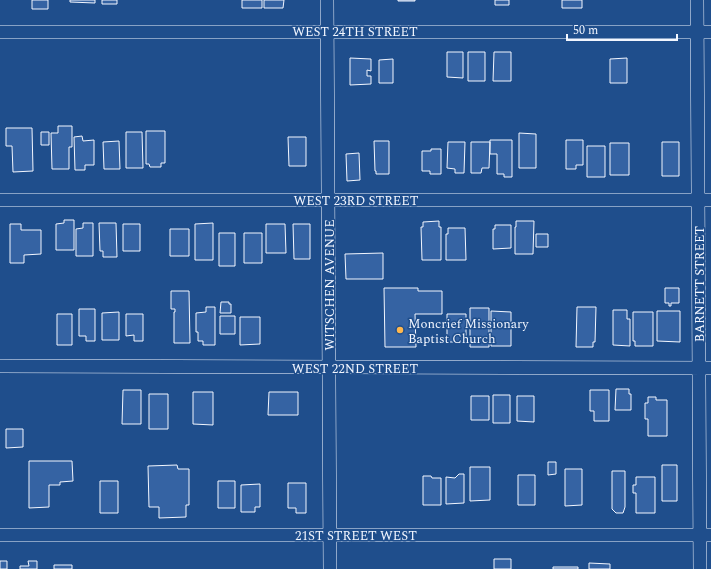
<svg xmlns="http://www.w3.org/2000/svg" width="711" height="569" font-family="Spectral,serif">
<rect width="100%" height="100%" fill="#1f4e8c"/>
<path fill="#3563a3" stroke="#f2f6ff" d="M32 0H48V9H32Z
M70 0H95V3L70 2Z
M102 0H117V4H102Z
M242 0H262V8H242Z
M264 0H284L283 8H264Z
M398 0H415V1H398Z
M495 0H509V5H495Z
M562 0H582V8H562Z
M447 52H463V78L447 77Z
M468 52H485V81H468Z
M494 52H511V81H493Z
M350 58 371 59V71L367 70V76H371V84L350 85Z
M627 58V83H610V59Z
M393 59V83H379V60Z
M58 126H72V147H69V169H52L51 133H58Z
M6 128H32L33 171 13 172 12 146H6Z
M146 131H165V163H161V167H150L149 164H146Z
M41 132H49V145H41Z
M126 132H142L143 168H126Z
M519 133 536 134V168H519Z
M82 136 83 141 94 140V165H85V170H75L74 137Z
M288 137H306V166H289Z
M490 140H512V177H504V174H497V154H490Z
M566 140H583V165H576V169H566Z
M119 141 120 169H104L103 142Z
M374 141H389V174H376V171H375Z
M448 142H465L464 173H455V169L447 168Z
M471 142H490L489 168H482L481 173H471Z
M662 142H679V176H662Z
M610 143H629V175H610Z
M587 146H605V177H587Z
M431 149H441V174H430V171H422V151H431Z
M359 153 360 180 347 181 346 154Z
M64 220H74V250H56V224L64 223Z
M439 221V227H441V260H422L421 227H423V222Z
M516 221H534L533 254H515V227H516Z
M83 223H93V256H76V229L83 228Z
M99 223H116L117 257H103V251H100Z
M213 223V260H195V224Z
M10 224H21V230H41V254L24 255V263H10Z
M123 224H140V251H123Z
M266 224H285L286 253H266Z
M293 224H310V259H294Z
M495 225H511V248L493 249V229H495Z
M448 228H465L466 260H446V234H448Z
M170 229H189V256H170Z
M219 233H235V266H219Z
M244 233H262V263H244Z
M536 234H548V247H536Z
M383 253V279H346L345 254Z
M384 288H418V291H442V314H415L416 347H385Z
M665 288H679V303H671V306H669V303H665Z
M171 291H189L190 343H174V312H175V309H171Z
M221 302H229V304H231V313H220Z
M206 307H215V345H203V341H198V332H196V313L206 312Z
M577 307H596L595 342H593V347H576Z
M470 308H489V347H470Z
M79 309H95V341H86V336H79Z
M613 310H627V319H630V346L613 345Z
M491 311 511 312V346H491Z
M657 311H680V342L657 341Z
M119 312V340H102V313Z
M633 312H653V346H635V341H633Z
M57 314H72V345H57Z
M126 314H143V341H134V335L126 336Z
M447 314H466V342H447Z
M220 316H235V334H220Z
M240 317H260V344L240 345Z
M616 389H629V394H631V410H615Z
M123 390H141V424H122Z
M590 390H609V421H594V411H590Z
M193 392H213V425L193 424Z
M269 392H298V415H268Z
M149 394H168V429H149Z
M493 395H510V423H493Z
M471 396H489V420H471Z
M517 396H534V422L517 421Z
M648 397H656V400H667V436H648V419H645V403H648Z
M6 429H23V447L6 448Z
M29 461H72L73 481 60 482V485H49V507L29 508Z
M548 462H556V474L548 475Z
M177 465 178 469H189V505H186V517L159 518V507H149L148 466Z
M662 465H677V501H662Z
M470 467H490V500L470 501Z
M565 469H582V505L565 506Z
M612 471H625V507L623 513H616L612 509Z
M459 474H464V503L446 504V477L455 478Z
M518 475H535V505H518Z
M423 476H431L432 478H441V505H423Z
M636 477H655V513H636V493H633V485H636Z
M100 481H118V513H100Z
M218 481H235V508H218Z
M288 483H306V513H296V508H288Z
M260 484V507H255V512H241V485Z
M494 559H511V569H494Z
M0 561H7V569H0Z
M28 561H37V569H20V566H29Z
M589 563 610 564V569H589Z
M54 565H72V569H54Z
M553 567H578V569H553Z"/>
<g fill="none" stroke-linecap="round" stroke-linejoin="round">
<defs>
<path id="street" d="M327 0 330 569
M697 0 700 569
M0 32H711
M0 200H711
M0 366 711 368
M0 535H711"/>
</defs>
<use href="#street" stroke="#f2f6ff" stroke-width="14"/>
<use href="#street" stroke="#1f4e8c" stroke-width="13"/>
</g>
<circle fill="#ffb74d" stroke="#1f4e8c" stroke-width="1.5" cx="400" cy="330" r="4"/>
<g text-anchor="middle" stroke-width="3" stroke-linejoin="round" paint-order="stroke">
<g font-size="13" fill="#f2f6ff" stroke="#1f4e8c">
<text x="355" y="36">WEST 24TH STREET</text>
<text x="356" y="205">WEST 23RD STREET</text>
<text transform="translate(699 284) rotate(-90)" y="5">BARNETT STREET</text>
<text transform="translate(329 285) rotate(-90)" y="5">WITSCHEN AVENUE</text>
<text x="355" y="373">WEST 22ND STREET</text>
<text x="356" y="540">21ST STREET WEST</text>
</g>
<g font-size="13" fill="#f2f6ff" stroke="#1f4e8c" text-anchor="start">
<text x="408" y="328">Moncrief Missionary<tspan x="408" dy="15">Baptist Church</tspan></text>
</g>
</g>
<path d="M567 34v6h110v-6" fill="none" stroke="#f2f6ff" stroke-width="2"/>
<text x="573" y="34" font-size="12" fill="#f2f6ff" stroke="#1f4e8c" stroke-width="3" paint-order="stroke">50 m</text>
</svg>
